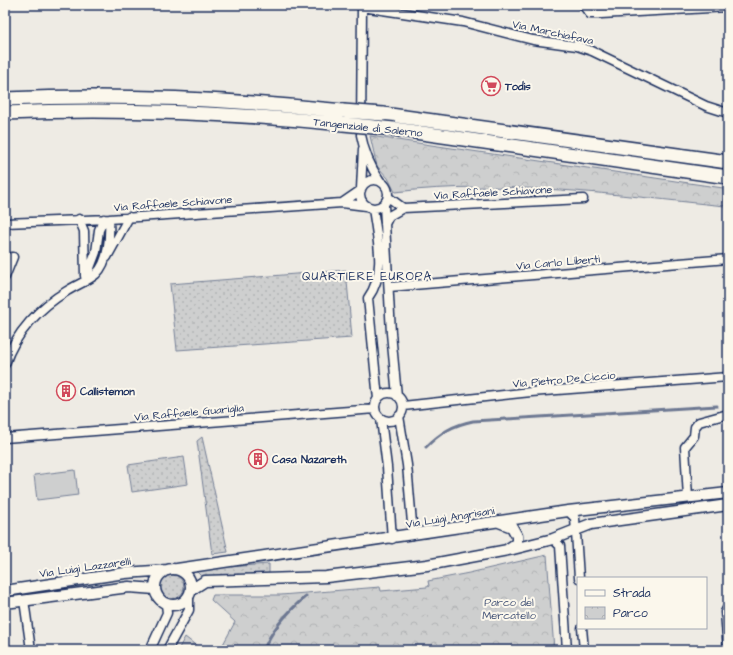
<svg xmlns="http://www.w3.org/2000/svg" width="733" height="655" font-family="'Architects Daughter',sans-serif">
<defs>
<pattern id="grass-dots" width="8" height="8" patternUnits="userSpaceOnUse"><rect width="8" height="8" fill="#cecfcf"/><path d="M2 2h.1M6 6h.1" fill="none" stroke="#b0b2b4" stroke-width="1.8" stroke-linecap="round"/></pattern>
<pattern id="park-crowns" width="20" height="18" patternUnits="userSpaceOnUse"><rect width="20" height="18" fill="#cecfcf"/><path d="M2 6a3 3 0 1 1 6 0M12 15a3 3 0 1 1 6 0" fill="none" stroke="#b0b2b4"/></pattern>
</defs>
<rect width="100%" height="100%" fill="#eeebe4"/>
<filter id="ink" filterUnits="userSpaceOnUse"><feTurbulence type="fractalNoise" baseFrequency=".025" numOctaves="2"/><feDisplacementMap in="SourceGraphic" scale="8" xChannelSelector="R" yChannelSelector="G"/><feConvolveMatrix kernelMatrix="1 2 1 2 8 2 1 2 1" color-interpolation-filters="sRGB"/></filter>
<g filter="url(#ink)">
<path fill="url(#grass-dots)" stroke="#747f96" d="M346 270 352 338 177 350 170 284Z
M202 437 228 552 212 554 197 441Z
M184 457 188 484 132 492 128 465Z
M269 564V575L202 577 198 573 201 569Z
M160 587a12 12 0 1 1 24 0a12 12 0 1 1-24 0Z"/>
<path fill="url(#park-crowns)" stroke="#747f96" d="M370 136 723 188 725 206C616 195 505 179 395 192L388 178 377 166Z
M547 555 554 650H220L235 622 211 600 213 595H281L380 587 381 591 427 587 429 586 428 581 469 573Z
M185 637 202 650H178Z"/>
<path fill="#cecfcf" stroke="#747f96" d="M75 470 78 495 37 500 34 475Z"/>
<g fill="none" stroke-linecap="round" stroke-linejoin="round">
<path stroke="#6d7892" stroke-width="3" d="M426 447C440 433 453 425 473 421L717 406
M264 650C271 629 290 610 306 596"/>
<defs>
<path id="minor" d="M362 5 361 135C364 151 371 168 380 181
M583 5 590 14H601L728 7
M362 7 463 22 533 40 577 46 592 51 706 106 728 113
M360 194a14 14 0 1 1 28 0a14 14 0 1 1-28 0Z
M361 189 363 149
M388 197 403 208 583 199
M342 203 361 190
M384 205 391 333 397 396
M373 208C377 239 387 272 368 298L378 399
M79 219 84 231 85 276
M5 223 109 219 342 203 366 206
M385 224 389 216 403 208
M107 257 129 217
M5 258 13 257 5 277
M85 281 96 252 99 230 104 219
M389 287 728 259
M5 364C15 333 40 307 67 291 76 285 88 281 96 274 109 262 110 235 109 219
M375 407a14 14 0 1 1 28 0a14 14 0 1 1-28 0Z
M403 406 531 392 728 377
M399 416 407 465 413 535
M381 419 387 467 392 539
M5 438 375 409
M688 498 685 447 694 436 695 427 699 422 728 414
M568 511 575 518 579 578
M553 539 560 546 567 650
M24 600 31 650
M582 628 584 650
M150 650 167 613 166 604
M167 650 189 610V596
M728 650 725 612 728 607"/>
<path id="tertiary" d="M499 522 512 527 517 536V543L508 549
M155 587a18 18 0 1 1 36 0a18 18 0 1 1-36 0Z
M177 569 568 511 728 493
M191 590 205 581 326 577 427 565 513 549 553 539 591 524 728 505
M5 591 125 573 168 570
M5 603 129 587 155 589"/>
<path id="trunk" d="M5 99C118 94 231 99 343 111
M5 113C118 108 231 113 343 124
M383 114 728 162
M394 129 728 177"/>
</defs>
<use href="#minor" stroke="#1b2f5e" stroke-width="11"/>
<use href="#tertiary" stroke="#1b2f5e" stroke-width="13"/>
<use href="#trunk" stroke="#1b2f5e" stroke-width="16"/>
<use href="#minor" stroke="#fbf7ec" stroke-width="8"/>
<use href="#tertiary" stroke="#fbf7ec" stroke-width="10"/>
<use href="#trunk" stroke="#fbf7ec" stroke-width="13"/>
<defs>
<path id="trunk-bridge" d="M343 111 383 114
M343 124 394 129"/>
</defs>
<use href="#trunk-bridge" stroke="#1b2f5e" stroke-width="16" stroke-linecap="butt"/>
<use href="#trunk-bridge" stroke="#fbf7ec" stroke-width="13"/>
</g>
</g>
<defs>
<symbol id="supermarket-ring" viewBox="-11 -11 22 22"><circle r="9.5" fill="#fbf7ec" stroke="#d1495b" stroke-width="1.5"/><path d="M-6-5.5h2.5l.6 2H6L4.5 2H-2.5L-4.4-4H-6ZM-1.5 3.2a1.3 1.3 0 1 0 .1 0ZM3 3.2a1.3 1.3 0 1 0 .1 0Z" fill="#d1495b"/></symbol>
<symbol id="building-ring" viewBox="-11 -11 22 22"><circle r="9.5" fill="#fbf7ec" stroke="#d1495b" stroke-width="1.5"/><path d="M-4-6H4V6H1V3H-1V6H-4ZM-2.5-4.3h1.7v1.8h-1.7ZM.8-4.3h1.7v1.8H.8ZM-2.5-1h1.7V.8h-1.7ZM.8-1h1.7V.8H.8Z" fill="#d1495b"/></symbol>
</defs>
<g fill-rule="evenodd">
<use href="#supermarket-ring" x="480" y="75" width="22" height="22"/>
<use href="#building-ring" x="55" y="380" width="22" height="22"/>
<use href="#building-ring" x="247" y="448" width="22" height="22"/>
</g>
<g text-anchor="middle" stroke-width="4" stroke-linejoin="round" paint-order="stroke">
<g font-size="11" fill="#1b2f5e" stroke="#fbf7ec">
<text transform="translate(553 32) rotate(12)" y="4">Via Marchiafava</text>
<text transform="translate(368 127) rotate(6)" y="4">Tangenziale di Salerno</text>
<text transform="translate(493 192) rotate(-3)" y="4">Via Raffaele Schiavone</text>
<text transform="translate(173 203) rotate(-4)" y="4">Via Raffaele Schiavone</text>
<text transform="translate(558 262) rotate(-5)" y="4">Via Carlo Liberti</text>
<text transform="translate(564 379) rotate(-5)" y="4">Via Pietro De Ciccio</text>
<text transform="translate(189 412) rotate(-5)" y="4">Via Raffaele Guariglia</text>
<text transform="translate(450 517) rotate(-9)" y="4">Via Luigi Angrisani</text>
<text transform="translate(85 567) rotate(-8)" y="4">Via Luigi Lazzarelli</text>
</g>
<g font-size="11" font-weight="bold" fill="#1b2f5e" stroke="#fbf7ec" text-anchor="start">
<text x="505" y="90">Todis</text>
<text x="80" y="395">Callistemon</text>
<text x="272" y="463">Casa Nazareth</text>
</g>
<g font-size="11" fill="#48577a" stroke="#fbf7ec">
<text x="509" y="606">Parco del<tspan x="509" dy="13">Mercatello</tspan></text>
</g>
<g font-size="12" letter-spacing="1" fill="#1b2f5e" stroke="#fbf7ec">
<text x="367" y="280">QUARTIERE EUROPA</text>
</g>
</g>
<rect width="733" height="655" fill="none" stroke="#fbf7ec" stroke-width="20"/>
<rect x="10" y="10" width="713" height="635" fill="none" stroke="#1b2f5e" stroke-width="1.5" filter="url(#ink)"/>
<rect x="577" y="577" width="130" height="52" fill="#fbf7ec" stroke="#a1a7b3"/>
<rect x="585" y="590" width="20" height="6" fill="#fbf7ec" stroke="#a1a7b3"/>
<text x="613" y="597" font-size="12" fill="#1b2f5e">Strada</text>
<rect x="585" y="607" width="20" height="12" fill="url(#park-crowns)" stroke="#a1a7b3"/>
<text x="613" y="617" font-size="12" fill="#1b2f5e">Parco</text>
</svg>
